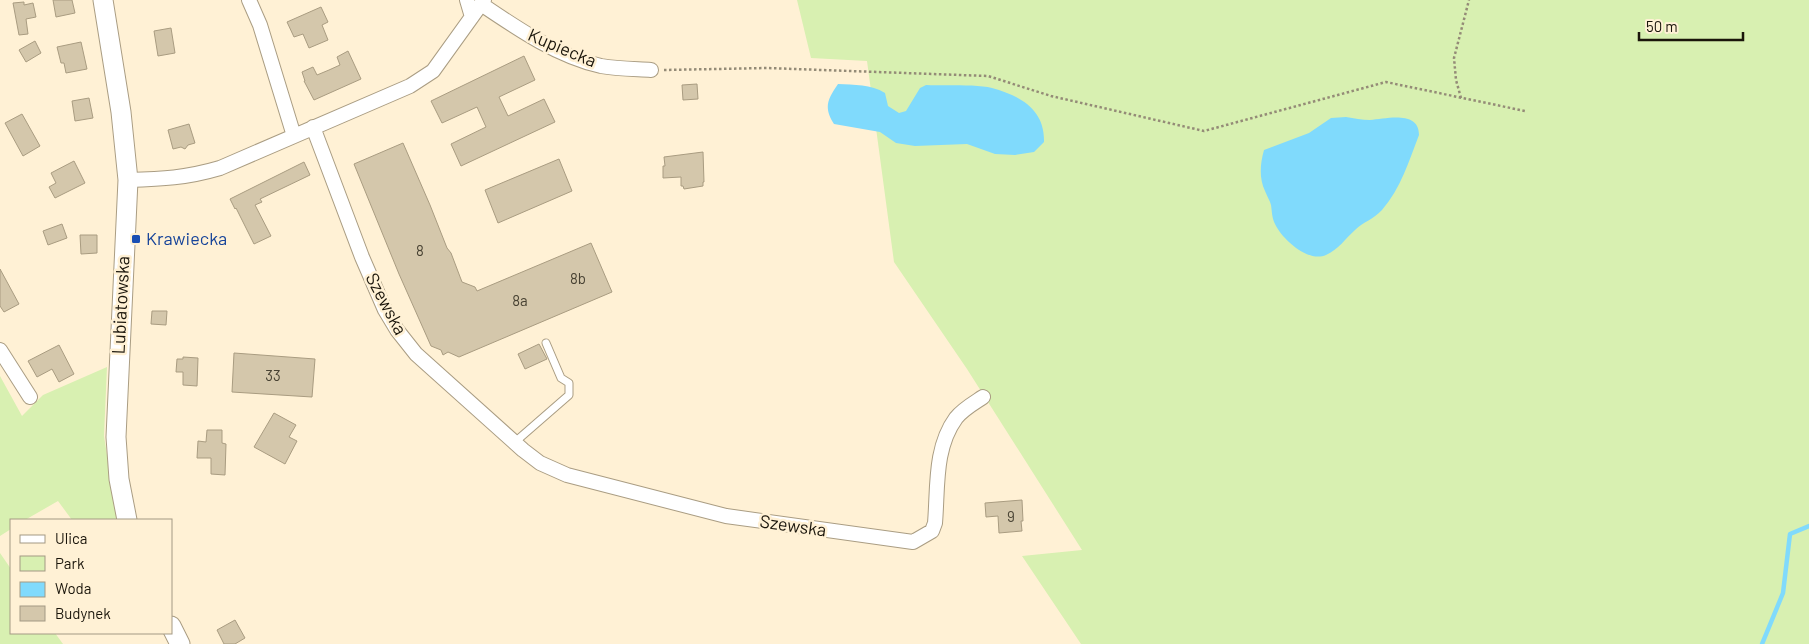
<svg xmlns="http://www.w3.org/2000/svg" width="1809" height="644" font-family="Barlow,sans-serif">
<rect width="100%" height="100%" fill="#fff1d5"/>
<path fill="#d8f0b1" d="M797 0H1809V644H1081L1022 556 1082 550 967 369 894 262 867 61 811 58Z
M107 367 104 436 117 520H72L58 501 25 520H11V529L0 536V376L22 416 43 395Z
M0 553 11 569V633H55L63 644H0Z"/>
<path fill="#80dafc" d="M838 84C854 85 871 84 885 93L888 106 899 113 906 111 920 88 926 85C944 86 976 84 992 88 1021 96 1045 110 1044 142L1034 152 1015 155 995 154 967 144 915 146 896 143 880 132 834 124C823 107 828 99 838 84Z
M1346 117C1354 118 1362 120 1370 120 1386 119 1419 110 1419 135 1409 161 1401 188 1382 210 1374 219 1363 222 1355 230 1346 238 1338 250 1326 255 1308 263 1282 239 1275 224 1272 218 1272 212 1271 205 1270 201 1267 196 1265 191 1259 178 1260 164 1264 150L1309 133 1331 118Z"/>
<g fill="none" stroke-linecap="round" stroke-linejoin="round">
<path stroke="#80dafc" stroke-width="4.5" d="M1762 644 1783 593 1790 534 1809 526"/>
</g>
<path fill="#d4c7ab" stroke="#a99c81" d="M53 0H72L75 13 56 17Z
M24 2V5L33 3 36 17 26 19 28 34 19 35 13 3Z
M321 7 328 22 322 25 328 40 309 48 303 34 294 37 287 22Z
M171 28 175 53 158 56 154 31Z
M35 41 41 53 26 62 19 50Z
M81 42 87 69 66 73 64 63H61L57 47Z
M348 51 361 79 314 100 304 81H305L302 72 313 67 317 75 329 70 340 65 337 57Z
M524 56 535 80 499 97 508 116 544 99 555 122 461 166 451 144 486 127 477 107 442 123 431 101Z
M697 84 698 99 683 100 682 85Z
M89 98 93 118 75 121 72 101Z
M22 114 40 146 23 156 5 123Z
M189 124 195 143 188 145 185 149 181 147 173 149 168 130Z
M403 143 430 205 447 248 451 253 462 282 475 287 477 291 591 243 612 292 459 357 448 352 443 355 441 350 431 346 399 274 354 164Z
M703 152 704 182H703V186L684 189 683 186H681V177L663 178V166H665L664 157Z
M559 159 572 191 498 223 485 190Z
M74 161 85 183 55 198 49 187 56 183 51 173Z
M304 162 310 175 260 199 262 202 255 205 271 236 254 244 236 208 235 209 230 199Z
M62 224 67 238 48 245 43 231Z
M80 235H97V253L81 254Z
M0 269 19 304 4 312 0 306Z
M152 311H167L166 325 151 324Z
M539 344 547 359 525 369 518 354Z
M59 345 74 374 59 382 52 369 37 377 28 361Z
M234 353 315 359 312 397 232 392Z
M183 357 198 358 197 386 183 385V372H176L177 359H183Z
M274 413 296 425 289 437 297 441 285 464 254 447Z
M207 430H222V443L226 444 225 475 211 474V458H197L198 441 206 442Z
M1022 500 1023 521H1021L1022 531 999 533 998 516 986 517 985 503Z
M235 620 245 638 235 644H224L217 630Z"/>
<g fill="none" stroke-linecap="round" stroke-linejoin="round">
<defs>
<path id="lane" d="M515 442 569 395V383L561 378 546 343"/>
<path id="street" d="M249 0 260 25 294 136
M467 0 472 17
M481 4C518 29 557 56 601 66 617 69 635 69 651 70
M313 127 362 257 385 310 397 330 416 354 523 450 540 463 567 475 726 516 913 542 932 531 935 523C938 488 934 448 956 418 963 409 974 403 983 397
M128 180C162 179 186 178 220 168L410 86 433 71 484 0
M0 350 30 397"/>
<path id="secondary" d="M103 0 121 112 128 180 116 437 119 479 127 520
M171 626 180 644"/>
</defs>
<use href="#lane" stroke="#aa9d83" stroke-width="9"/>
<use href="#street" stroke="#aa9d83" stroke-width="16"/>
<use href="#secondary" stroke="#aa9d83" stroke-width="21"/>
<path stroke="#948b77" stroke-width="2.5" stroke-dasharray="2.5 2.5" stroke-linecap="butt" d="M664 70 767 68 988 76 1051 96 1204 131 1386 82 1525 111
M1461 98 1456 80 1454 58 1469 0"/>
<use href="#lane" stroke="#fff" stroke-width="7"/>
<use href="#street" stroke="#fff" stroke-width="14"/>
<use href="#secondary" stroke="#fff" stroke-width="19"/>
</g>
<rect fill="#1a4fb4" stroke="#fff1d5" stroke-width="2" x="131" y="234" width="10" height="10" rx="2.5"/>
<g text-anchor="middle" stroke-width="5" stroke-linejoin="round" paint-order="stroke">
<g font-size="15" fill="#484233">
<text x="420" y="256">8</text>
<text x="578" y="284">8b</text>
<text x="520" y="306">8a</text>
<text x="273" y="381">33</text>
<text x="1011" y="522">9</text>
</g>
<g font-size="18" fill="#1a150b" stroke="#fff1d5">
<text transform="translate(562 48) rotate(23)" y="6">Kupiecka</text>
<text transform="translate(386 304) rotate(62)" y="6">Szewska</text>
<text transform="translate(121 305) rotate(-87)" y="6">Lubiatowska</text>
<text transform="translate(793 526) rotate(8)" y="6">Szewska</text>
</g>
<g font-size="18" fill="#164399" stroke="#fff1d5" text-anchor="start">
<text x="146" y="245">Krawiecka</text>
</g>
</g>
<rect x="10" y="519" width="162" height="115" fill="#fff1d5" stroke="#a39984"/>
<rect x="20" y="535" width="25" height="8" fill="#ffffff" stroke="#a39984"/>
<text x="55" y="544" font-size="15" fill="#1a150b">Ulica</text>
<rect x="20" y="556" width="25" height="15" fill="#d8f0b1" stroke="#a39984"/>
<text x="55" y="569" font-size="15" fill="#1a150b">Park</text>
<rect x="20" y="582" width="25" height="15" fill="#80dafc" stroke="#a39984"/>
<text x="55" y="594" font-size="15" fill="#1a150b">Woda</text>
<rect x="20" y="606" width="25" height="15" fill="#d4c7ab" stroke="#a39984"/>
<text x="55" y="619" font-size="15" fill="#1a150b">Budynek</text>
<path d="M1639 32v8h104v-8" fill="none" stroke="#1a150b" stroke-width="2.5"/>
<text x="1646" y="32" font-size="15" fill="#1a150b" stroke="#fff1d5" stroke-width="4" paint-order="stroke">50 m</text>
</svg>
